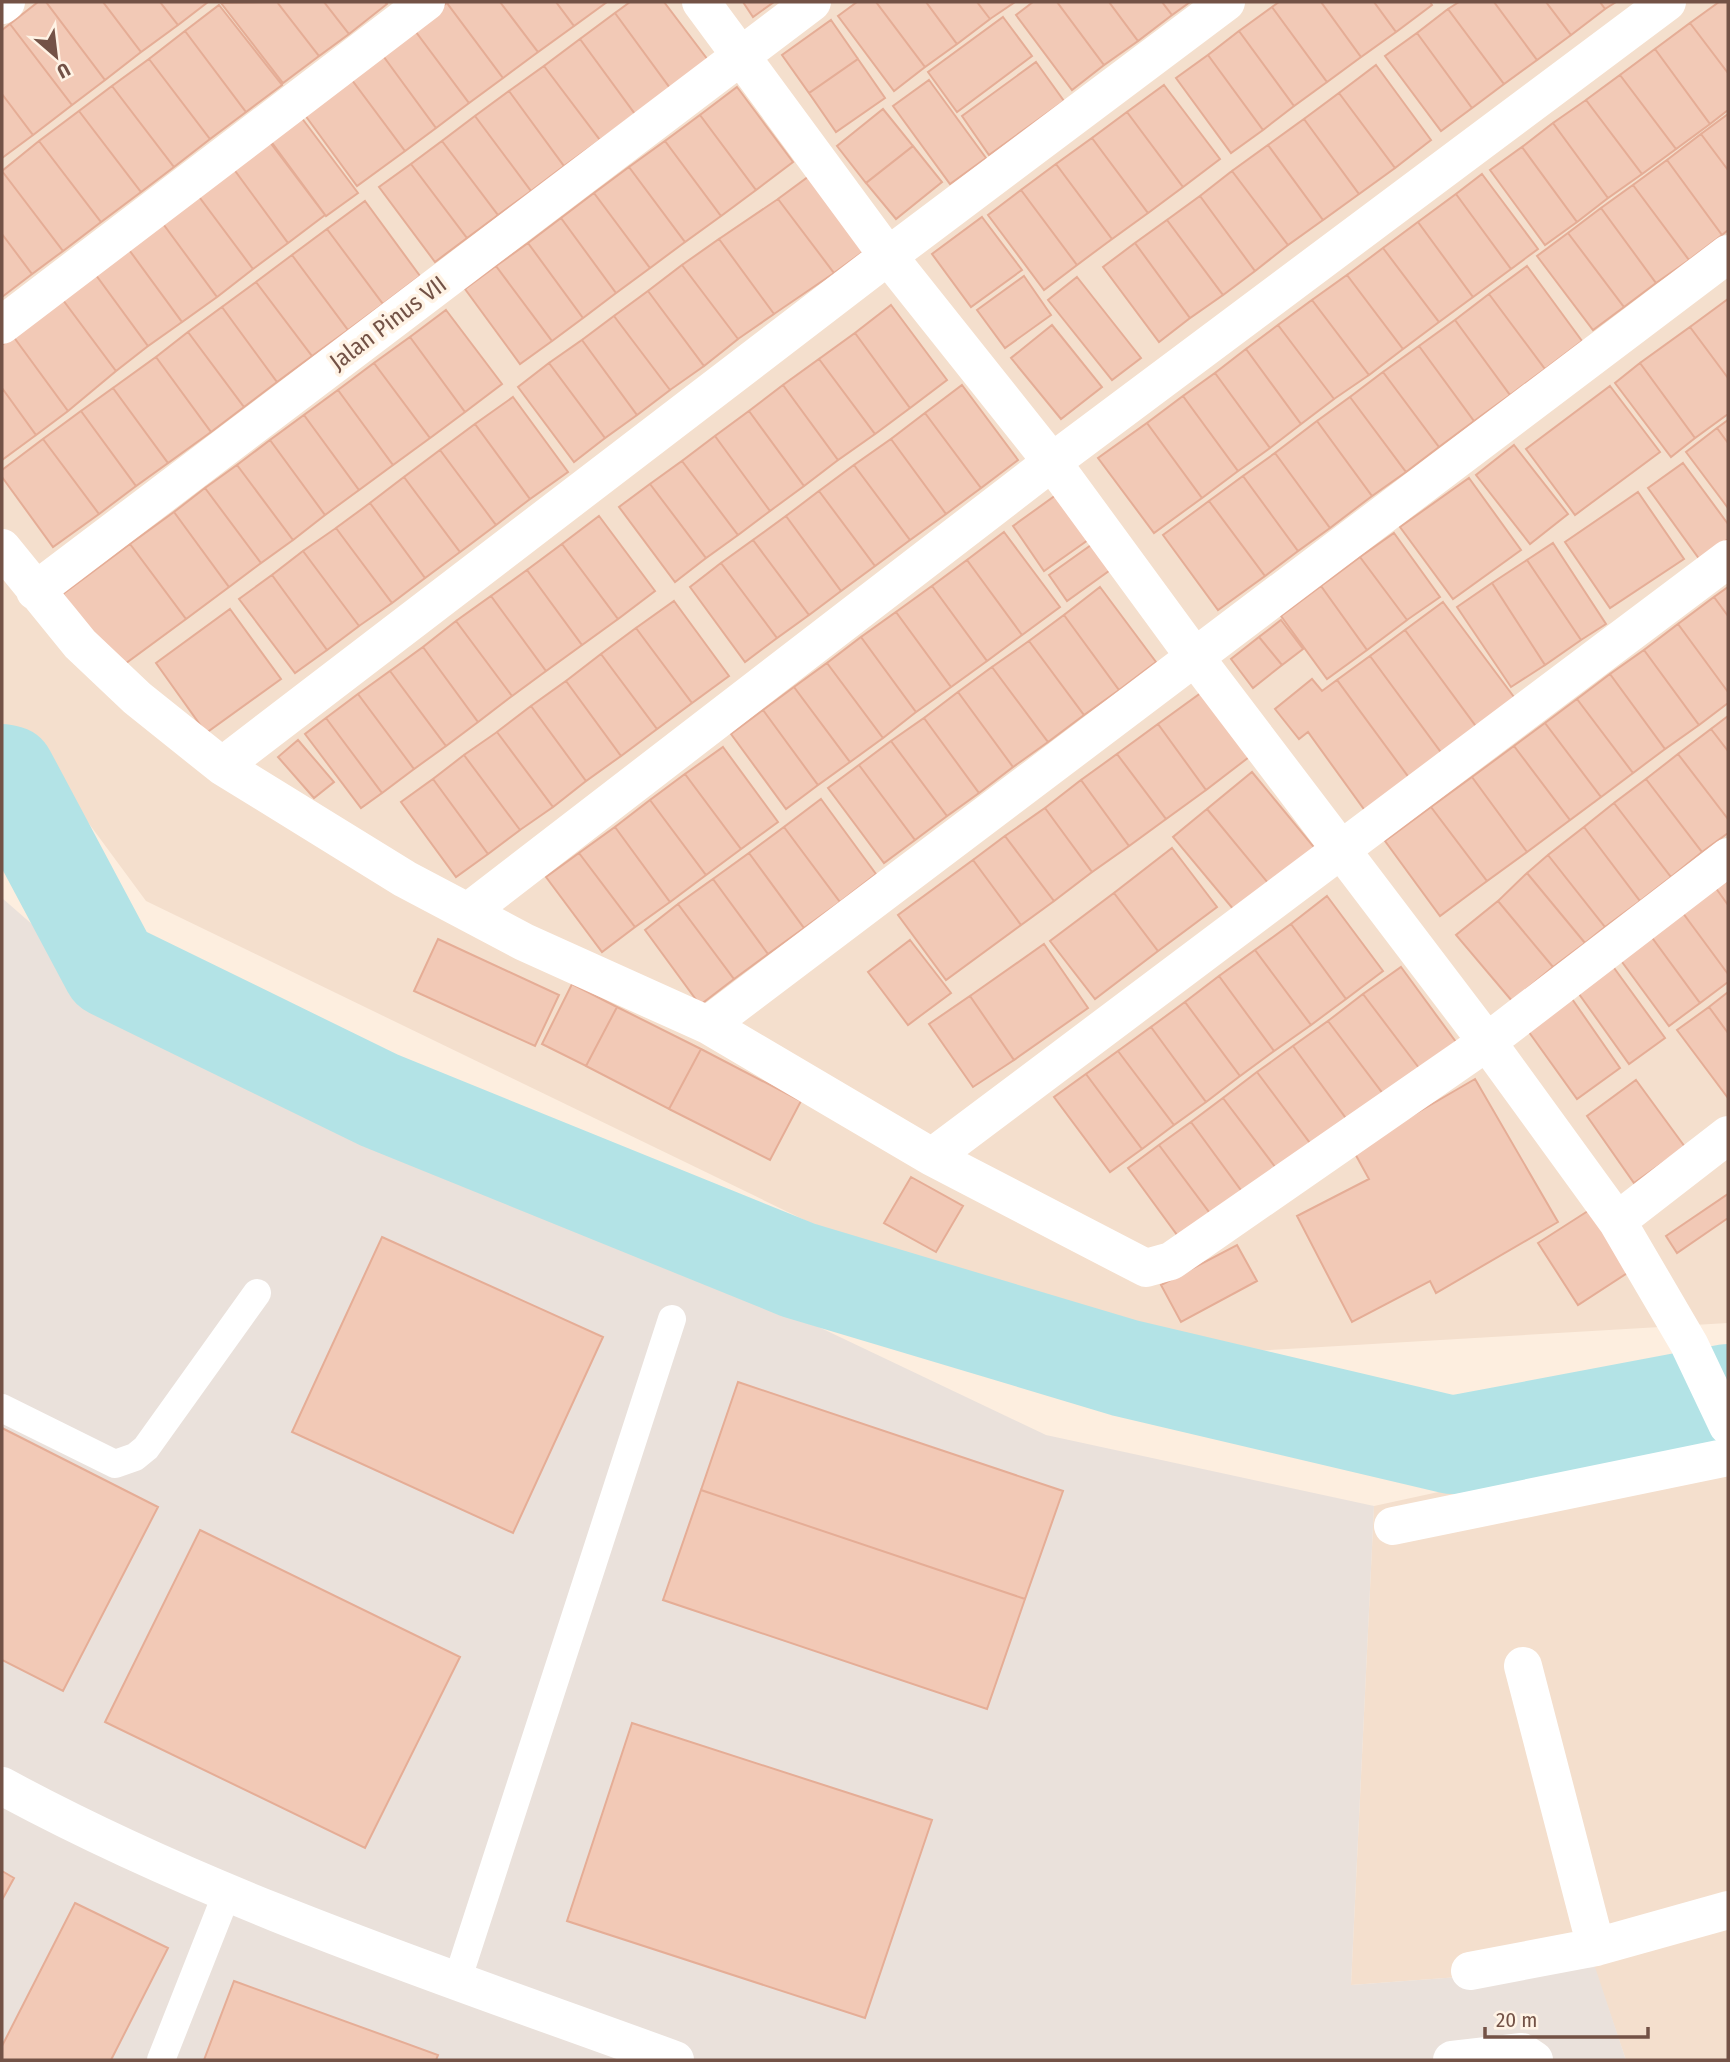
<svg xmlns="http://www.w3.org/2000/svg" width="1730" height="2062" font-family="'Fira Sans Condensed',sans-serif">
<rect width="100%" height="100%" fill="#fdeedf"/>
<path fill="#f4dfcd" d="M2 2H1728V1323L1238 1352 850 1242 146 901 28 741 2 732Z
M1728 1429V2060H1626L1594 1967 1351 1985 1374 1506Z"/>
<path fill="#eae1db" d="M2 898 104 987 1046 1435 1374 1506 1351 1985 1595 1967 1626 2060H2Z"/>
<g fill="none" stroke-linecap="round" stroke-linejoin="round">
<path stroke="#b3e3e6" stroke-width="98" d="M2 773 7 774 111 969 379 1100 798 1270 1125 1368 1452 1445 1728 1393"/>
</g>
<path fill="#f2c9b6" stroke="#e5ad96" stroke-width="2" d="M38 2H46L105 80 72 105 10 24Z
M46 2H103L141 52 105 80Z
M103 2H160L178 25 141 52Z
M160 2H208L178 25Z
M277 2 319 56 283 83 221 3Z
M277 2H324L349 34 319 56Z
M324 2H385L387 4 349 34Z
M449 2H500L538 52 503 78 447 3Z
M500 2H556L574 26 538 52Z
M556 2H607L574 26Z
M630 2H664L708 60 670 88 615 13Z
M743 2H774L753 17Z
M857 2H876L925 67 894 91 838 16Z
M876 2H926L957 44 925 67Z
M926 2H977L990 19 957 44Z
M977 2H1015L990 19Z
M1033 2H1057L1104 65 1072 90 1016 15Z
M1057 2H1109L1138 41 1104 65Z
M1109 2H1162L1172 15 1138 41Z
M1162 2H1190L1172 15Z
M1279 2H1321L1361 57 1327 82 1272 7Z
M1321 2H1374L1396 32 1361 57Z
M1374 2H1430L1432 5 1396 32Z
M1459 2H1494L1537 60 1504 84 1448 9Z
M1494 2H1546L1571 35 1537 60Z
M1546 2H1600L1605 9 1571 35Z
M1600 2H1616L1605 9Z
M1719 2H1728V73L1690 23Z
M447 3 503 78 469 103 413 28Z
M219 5 282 85 246 112 185 31Z
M1272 7 1327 82 1294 106 1239 31Z
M1448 9 1504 84 1472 108 1417 33Z
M615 13 670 88 635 114 580 39Z
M1003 17 1032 56 957 112 928 72Z
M831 20 858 59 809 93 782 55Z
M1690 23 1728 73V110L1710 124 1655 49Z
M10 24 72 105 33 135 2 94V30Z
M413 28 469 103 436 128 381 53Z
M185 31 246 112 210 139 149 59Z
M1239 31 1294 106 1263 130 1208 55Z
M1417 33 1472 108 1441 131 1385 56Z
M580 39 635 114 600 140 544 66Z
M1655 49 1710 124 1676 149 1620 75Z
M381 53 436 128 405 151 349 76Z
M1208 55 1263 130 1231 153 1176 78Z
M149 59 210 139 174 167 112 86Z
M858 59 885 98 836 132 809 93Z
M1036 62 1064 101 989 155 962 116Z
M1376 65 1431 140 1395 168 1339 93Z
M544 66 600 140 564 166 509 91Z
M1620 75 1676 149 1642 174 1586 100Z
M349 76 405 151 357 186 302 111Z
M929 80 986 158 950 184 893 106Z
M1164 85 1220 159 1183 187 1127 112Z
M112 86 174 167 141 192 79 111Z
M737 87 793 162 756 190 700 115Z
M509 91 564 166 531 191 475 116Z
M1339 93 1395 168 1359 194 1304 119Z
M2 94 33 135 2 158Z
M1586 100 1642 174 1608 198 1553 123Z
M883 109 913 146 866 183 837 146Z
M79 111 141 192 101 222 39 141Z
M1127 112 1183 187 1148 213 1092 138Z
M1728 114V170L1701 134Z
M700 115 756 190 721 216 665 141Z
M475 116 531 191 498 215 442 141Z
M301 117 358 193 326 216 270 140Z
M1304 119 1359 194 1323 220 1268 145Z
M1553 123 1608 198 1577 222 1522 147Z
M1701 134 1728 170V230L1722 235 1667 160Z
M1092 138 1148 213 1112 239 1056 164Z
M39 141 101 222 63 251 2 171Z
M269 141 325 215 288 243 233 168Z
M442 141 498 215 467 238 411 164Z
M665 141 721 216 685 242 629 167Z
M1268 145 1323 220 1288 245 1232 171Z
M913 146 942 182 896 219 866 183Z
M1522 147 1577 222 1545 245 1490 170Z
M1667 160 1722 235 1689 260 1633 185Z
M411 164 467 238 435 262 379 187Z
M1056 164 1112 239 1077 265 1021 190Z
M629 167 685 242 650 268 594 193Z
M233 168 288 243 253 269 197 194Z
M2 171 63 251 32 274 2 234Z
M816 171 871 246 834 273 778 199Z
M1232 171 1288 245 1255 271 1200 196Z
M1482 174 1538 249 1511 269 1456 194Z
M1633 185 1689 260 1656 283 1601 208Z
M1021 190 1077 265 1044 290 988 215Z
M594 193 650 268 616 293 561 218Z
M197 194 253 269 217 297 161 221Z
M1456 194 1511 269 1473 297 1418 222Z
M1200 196 1255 271 1223 295 1167 220Z
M778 199 834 273 774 314 719 239Z
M365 201 420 276 383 304 327 229Z
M1601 208 1656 283 1624 307 1568 233Z
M982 217 1022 270 971 307 932 254Z
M561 218 616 293 583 318 528 243Z
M1167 220 1223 295 1190 318 1135 243Z
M161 221 217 297 182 322 127 247Z
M1418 222 1473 297 1439 322 1383 248Z
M327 229 383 304 348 330 292 255Z
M1568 233 1624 307 1593 330 1537 256Z
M2 234 32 274 2 297Z
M719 239 774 314 738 339 682 265Z
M528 243 583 318 552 341 496 266Z
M1135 243 1190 318 1159 342 1103 267Z
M127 247 182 322 148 346 93 271Z
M1383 248 1439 322 1403 349 1347 275Z
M292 255 348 330 312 356 256 282Z
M682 265 738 339 704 366 648 291Z
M496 266 552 341 520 364 465 289Z
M1527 266 1582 341 1545 369 1489 294Z
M93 271 148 346 116 371 60 296Z
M1347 275 1403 349 1369 375 1312 300Z
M1024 276 1051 315 1005 348 977 310Z
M1077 277 1141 358 1112 380 1048 300Z
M256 282 312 356 277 382 222 307Z
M648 291 704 366 670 390 614 316Z
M1489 294 1545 369 1510 395 1455 320Z
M60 296 116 371 68 411 13 336Z
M1728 299V378L1690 327Z
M1312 300 1369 375 1334 399 1278 325Z
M891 305 947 380 910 408 855 333Z
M222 307 277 382 244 407 188 332Z
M446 310 502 384 465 412 410 337Z
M614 316 670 390 637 415 582 340Z
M1455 320 1510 395 1474 421 1419 346Z
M1052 325 1102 387 1061 419 1011 358Z
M1278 325 1334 399 1301 424 1246 349Z
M1690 327 1728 378V414L1695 438 1640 363Z
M188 332 244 407 211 432 156 357Z
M855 333 910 408 875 434 819 359Z
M13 336 68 411 36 435 2 388V345Z
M410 337 465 412 430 438 374 363Z
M582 340 637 415 605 438 549 363Z
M1419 346 1474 421 1439 447 1383 372Z
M1246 349 1301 424 1270 448 1215 373Z
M156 357 211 432 168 463 113 388Z
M819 359 875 434 838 460 783 385Z
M374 363 430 438 393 465 338 390Z
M549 363 605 438 574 462 518 387Z
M1640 363 1695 438 1671 457 1615 383Z
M1383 372 1439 447 1406 472 1350 397Z
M1215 373 1270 448 1238 471 1183 396Z
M783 385 838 460 804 486 749 411Z
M962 385 1018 460 981 488 925 413Z
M1610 386 1660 452 1575 515 1526 449Z
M2 388 36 435 2 460Z
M113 388 168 463 136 486 81 411Z
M338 390 393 465 359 490 304 415Z
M1183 396 1238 471 1202 498 1147 423Z
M513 397 568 472 530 499 475 424Z
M1350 397 1406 472 1372 496 1317 421Z
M81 411 136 486 99 514 43 439Z
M749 411 804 486 770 511 715 436Z
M925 413 981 488 946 514 891 439Z
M304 415 359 490 325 515 270 440Z
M1728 420V443L1717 428Z
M1317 421 1372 496 1330 528 1275 453Z
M1147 423 1202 498 1154 533 1098 458Z
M475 424 530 499 496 525 440 450Z
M1717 428 1728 443V508L1686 452Z
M715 436 770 511 738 535 682 461Z
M43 439 99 514 53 547 2 477V470Z
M891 439 946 514 910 540 854 465Z
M270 440 325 515 293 540 237 465Z
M1514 445 1568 514 1530 544 1476 475Z
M440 450 496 525 460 552 404 477Z
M1275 453 1330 528 1298 551 1243 476Z
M682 461 738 535 706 558 650 484Z
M1683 463 1728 524V539L1700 560 1648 488Z
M237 465 293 540 261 563 205 488Z
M854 465 910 540 875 566 819 491Z
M1243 476 1298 551 1265 576 1209 501Z
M404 477 460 552 425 578 370 503Z
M1469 478 1521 550 1453 599 1400 527Z
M650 484 706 558 675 582 619 507Z
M205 488 261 563 229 587 174 512Z
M819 491 875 566 841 591 786 516Z
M1638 492 1684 559 1610 608 1565 542Z
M1056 495 1088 540 1044 571 1013 526Z
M1209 501 1265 576 1218 610 1163 535Z
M370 503 425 578 392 603 336 528Z
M174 512 229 587 186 619 130 544Z
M599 516 655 591 618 619 562 544Z
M786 516 841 591 809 615 753 540Z
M336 528 392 603 359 626 303 551Z
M1004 532 1060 607 1022 635 967 560Z
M1394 533 1440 597 1407 620 1360 557Z
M1101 538 1120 563 1067 601 1049 575Z
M753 540 809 615 777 638 721 563Z
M1553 543 1606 624 1581 640 1527 560Z
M130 544 186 619 118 669 63 594Z
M562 544 618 619 582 645 527 570Z
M303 551 359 626 327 650 272 575Z
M1360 557 1407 620 1367 650 1321 586Z
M967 560 1022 635 987 661 932 586Z
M1527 560 1581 640 1545 665 1492 583Z
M721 563 777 638 745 662 690 587Z
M527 570 582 645 546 671 491 596Z
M272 575 327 650 295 673 239 599Z
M1492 583 1545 665 1511 687 1457 607Z
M932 586 987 661 951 687 896 612Z
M1321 586 1367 650 1327 679 1281 616Z
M1100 587 1156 662 1119 690 1064 615Z
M1728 587V616L1714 597Z
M491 596 546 671 512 696 456 621Z
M1714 597 1728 616V692L1678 624Z
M674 601 729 676 692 703 636 628Z
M1443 602 1517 701 1478 729 1405 630Z
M230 609 281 679 206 733 156 663Z
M896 612 951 687 916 712 861 637Z
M1064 615 1119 690 1084 715 1029 641Z
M1281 620 1303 649 1282 665 1259 637Z
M456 621 512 696 478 722 423 647Z
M1678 624 1728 692V703L1699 725 1644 650Z
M636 628 692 703 657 729 601 654Z
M1405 630 1478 729 1443 755 1370 656Z
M861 637 916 712 883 738 827 663Z
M1259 637 1282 665 1253 688 1231 659Z
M1029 641 1084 715 1048 742 992 667Z
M423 647 478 722 446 746 390 671Z
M1644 650 1699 725 1665 749 1610 674Z
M601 654 657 729 621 756 566 681Z
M1370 656 1443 755 1410 779 1337 680Z
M827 663 883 738 850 762 794 687Z
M992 667 1048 742 1013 767 958 692Z
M390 671 446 746 414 769 358 694Z
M1610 674 1665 749 1633 773 1577 699Z
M1312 679 1322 691 1337 680 1410 779 1366 812 1308 732 1299 739 1275 709Z
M566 681 621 756 586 781 531 706Z
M794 687 850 762 818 785 763 710Z
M1205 690 1253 754 1206 790 1158 724Z
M958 692 1013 767 979 793 924 718Z
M358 694 414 769 382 793 326 718Z
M1577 699 1633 773 1601 797 1545 723Z
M531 706 586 781 553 807 497 732Z
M763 710 818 785 786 809 731 734Z
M1728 716V751L1711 729Z
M326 718 382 793 361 808 305 734Z
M924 718 979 793 947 816 891 741Z
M1545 723 1601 797 1570 820 1514 746Z
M1158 724 1206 790 1166 819 1117 754Z
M1711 729 1728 751V819L1678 754Z
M497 732 553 807 520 830 464 755Z
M298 740 334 782 314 798 278 757Z
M891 741 947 816 915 840 859 765Z
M1514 746 1570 820 1527 852 1472 777Z
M723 747 778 822 741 849 685 774Z
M1117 754 1166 819 1129 846 1081 780Z
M1678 754 1728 819V833L1702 852 1646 779Z
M464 755 520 830 488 854 433 779Z
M859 765 915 840 884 863 828 788Z
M1252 772 1318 852 1273 889 1207 809Z
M685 774 741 849 706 875 650 800Z
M1472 777 1527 852 1487 881 1431 807Z
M433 779 488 854 456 877 401 802Z
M1646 779 1702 852 1671 877 1614 803Z
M1081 780 1129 846 1092 872 1045 808Z
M821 799 876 874 840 902 784 827Z
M650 800 706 875 670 902 615 827Z
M1614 803 1671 877 1640 901 1584 827Z
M1431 807 1487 881 1440 916 1385 841Z
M1045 808 1092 872 1054 901 1005 836Z
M1207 809 1273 889 1239 916 1173 837Z
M615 827 670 902 635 927 579 853Z
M784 827 840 902 804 928 749 853Z
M1584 827 1640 901 1605 927 1548 855Z
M1005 836 1054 901 1021 925 973 860Z
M1172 848 1217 907 1158 951 1114 893Z
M579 853 635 927 602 952 546 877Z
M749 853 804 928 768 954 713 879Z
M1548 855 1605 927 1585 943 1527 873Z
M973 860 1021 925 946 980 898 915Z
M1728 866V905L1710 880Z
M1527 873 1585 943 1553 967 1498 901Z
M713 879 768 954 734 979 678 904Z
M1710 880 1728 905V974L1677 905Z
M1114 893 1158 951 1095 999 1050 941Z
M1327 896 1383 971 1346 999 1291 924Z
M1498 901 1553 967 1512 1001 1456 935Z
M678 904 734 979 700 1005 645 930Z
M1677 905 1728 974V982L1700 1003 1645 928Z
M1291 924 1346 999 1311 1025 1255 950Z
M1645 928 1700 1003 1669 1026 1614 951Z
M438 939 559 995 535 1046 414 991Z
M910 940 951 993 908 1025 868 972Z
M1044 944 1088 1008 1014 1060 970 996Z
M1255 950 1311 1025 1274 1051 1219 976Z
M1609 961 1665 1038 1629 1064 1574 987Z
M1401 967 1456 1042 1419 1068 1363 994Z
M1219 976 1274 1051 1240 1076 1185 1002Z
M572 984 617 1007 586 1066 542 1044Z
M1728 992V1033L1709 1007Z
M1363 994 1419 1068 1384 1095 1328 1021Z
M970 996 1014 1060 973 1087 929 1024Z
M1570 996 1620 1068 1577 1099 1526 1028Z
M1185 1002 1240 1076 1206 1102 1151 1027Z
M617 1007 701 1049 669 1109 586 1066Z
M1709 1007 1728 1033V1098L1677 1030Z
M1328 1021 1384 1095 1348 1121 1293 1046Z
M1151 1027 1206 1102 1174 1125 1118 1051Z
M1293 1046 1348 1121 1313 1147 1257 1072Z
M701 1049 801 1101 770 1160 669 1109Z
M1118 1051 1174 1125 1142 1149 1086 1074Z
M1257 1072 1313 1147 1279 1172 1223 1098Z
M1086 1074 1142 1149 1110 1172 1054 1097Z
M1475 1079 1558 1222 1436 1293 1430 1281 1352 1322 1297 1216 1369 1179 1353 1150Z
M1636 1080 1685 1147 1634 1183 1587 1116Z
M1223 1098 1279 1172 1246 1197 1191 1122Z
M1191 1122 1246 1197 1215 1220 1159 1145Z
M1159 1145 1215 1220 1183 1243 1128 1168Z
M911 1177 963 1206 936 1252 884 1223Z
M1728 1194V1218L1677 1253 1666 1236Z
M1591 1209 1632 1270 1578 1305 1538 1243Z
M382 1237 603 1337 513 1533 292 1432Z
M1237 1245 1257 1281 1181 1322 1161 1285Z
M738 1382 1063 1491 1025 1599 701 1490Z
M2 1428 158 1507 63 1691 2 1660Z
M701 1490 1025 1599 987 1709 663 1600Z
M200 1530 460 1657 365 1848 105 1722Z
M632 1723 932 1820 865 2018 567 1921Z
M2 1871 14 1878 2 1900Z
M75 1903 168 1948 111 2060H2V2046Z
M234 1981 438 2055 436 2060H204Z"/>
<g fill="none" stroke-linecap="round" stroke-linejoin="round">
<path stroke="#fff" stroke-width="28" d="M2 1408 115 1464 135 1457 146 1448 257 1293
M457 1981 672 1319
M161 2060 227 1893"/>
<path stroke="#fff" stroke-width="38" d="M701 2 888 256 1052 462 1194 656 1487 1042 1617 1221 1689 1344 1728 1426
M2 5 6 2
M2 325 426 2
M2 548 80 644 137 698 222 766 405 879 524 942 708 1025 932 1157 1146 1268 1171 1261 1487 1042 1728 857
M35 591 812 2
M222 766 888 256 1226 2
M469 911 1052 462 1667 2
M708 1025 1728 254
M932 1157 1728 559
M1617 1221 1728 1135
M1393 1526 1728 1457
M1523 1666 1596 1947
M2 1786C214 1901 448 1977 675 2060
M1470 1971 1596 1947 1728 1910
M1452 2060 1522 2052 1534 2060"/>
</g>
<g text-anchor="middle" stroke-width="7" stroke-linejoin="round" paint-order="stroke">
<g font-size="24" fill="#735246" stroke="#fff3e5">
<text transform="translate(388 323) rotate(-37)" y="8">Jalan Pinus VII</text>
</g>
</g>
<rect width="1730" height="2062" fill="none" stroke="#735246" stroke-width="7"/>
<g transform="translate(56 56) rotate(152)" stroke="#fff3e5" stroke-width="5" paint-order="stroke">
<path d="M0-5L12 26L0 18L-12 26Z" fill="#735246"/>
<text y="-10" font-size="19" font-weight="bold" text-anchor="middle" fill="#735246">U</text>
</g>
<path d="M1485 2027v10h163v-10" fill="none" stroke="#735246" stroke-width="3.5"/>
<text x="1496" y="2027" font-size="21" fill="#735246" stroke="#fff3e5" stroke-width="5" paint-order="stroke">20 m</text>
</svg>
